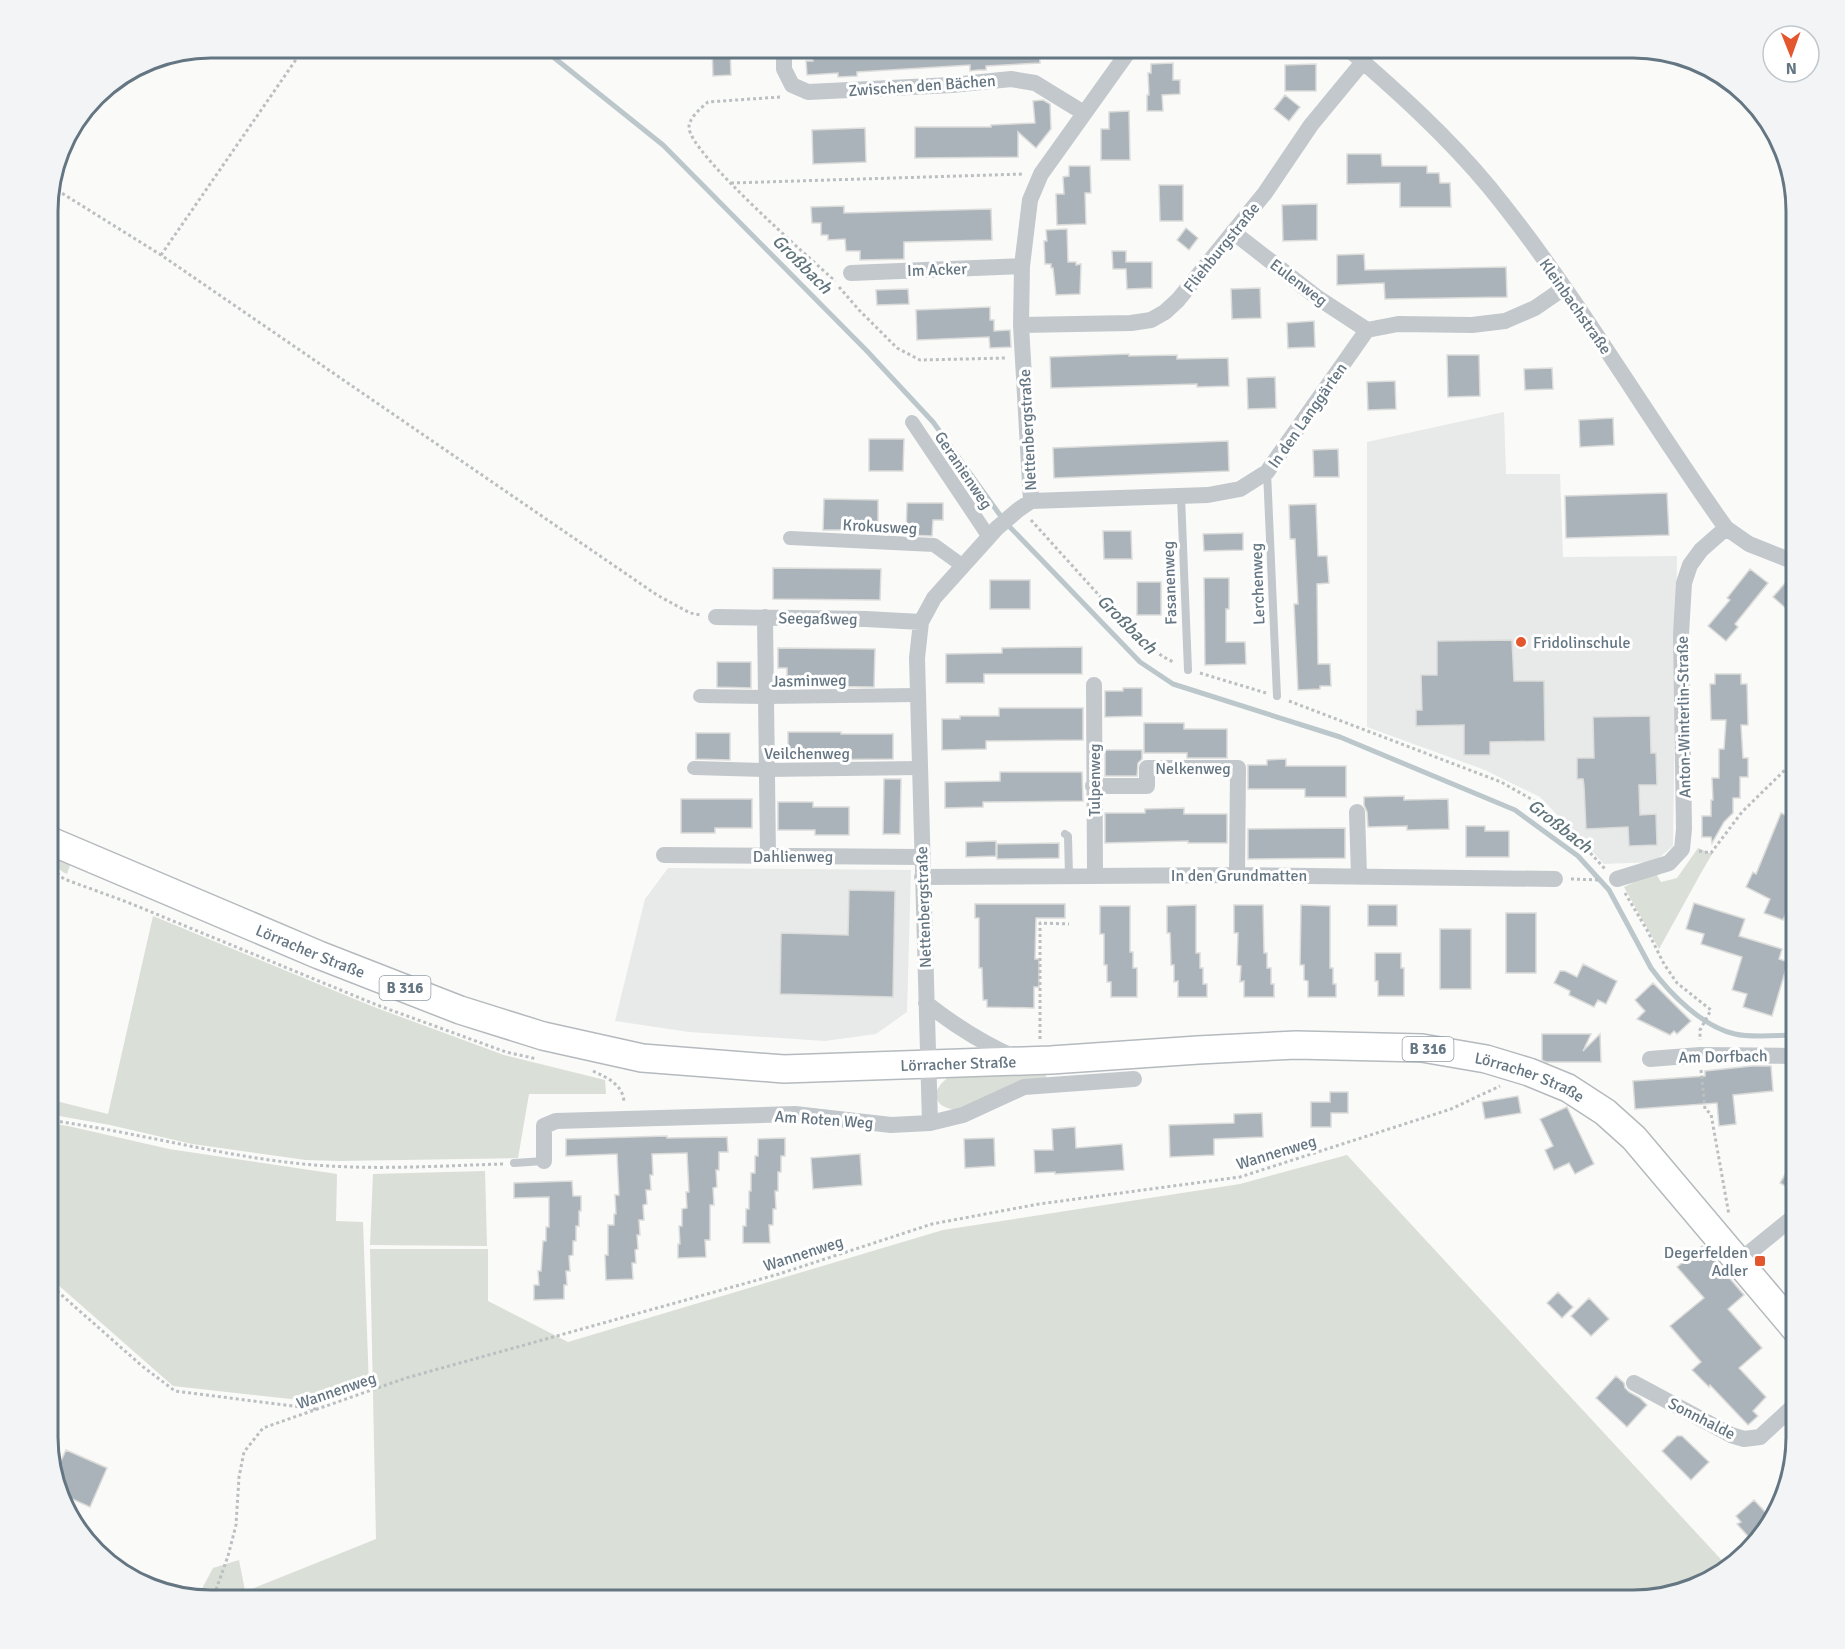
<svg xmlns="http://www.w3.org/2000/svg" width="1845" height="1649" font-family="Signika,sans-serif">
<rect width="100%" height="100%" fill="#fafaf8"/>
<path fill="#e8e9e9" d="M1504 412 1506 474H1560L1563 557 1677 556 1673 846 1654 862 1604 864 1540 797 1485 770 1367 727V442Z
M668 868 911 870 907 1012 876 1034 825 1041 689 1032 615 1021 645 899Z"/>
<path fill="#dadfd7" d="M1698 848 1712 854 1701 873 1659 949 1624 887 1655 872 1661 882 1677 878Z
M48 855 70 865 67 874C59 871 55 864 48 860Z
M153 916 374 1007 504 1055 605 1080 606 1094H529L518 1158 339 1161 306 1160 192 1144 110 1125 48 1114V1099L108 1114Z
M1046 1075V1079L956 1110C932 1107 930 1090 949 1077Z
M48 1123 68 1126 169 1149 337 1174 336 1221 363 1222 369 1386 318 1402 173 1386 48 1276Z
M1347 1155 1728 1567 1696 1588 1633 1601H251L249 1590 376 1539 370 1249H488V1301L568 1342 943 1230 1240 1184Z
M485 1171 487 1246 370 1245 373 1174Z
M239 1560 247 1601H211L197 1598 213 1568Z"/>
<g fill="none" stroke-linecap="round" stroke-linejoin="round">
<path stroke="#bbc7cb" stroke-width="5" d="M542 48 663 145 866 350 933 422 1005 522 1140 662 1173 684 1340 737 1515 810 1578 856 1609 890 1651 968C1670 994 1703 1027 1735 1034 1751 1038 1779 1035 1797 1035"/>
</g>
<path fill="#aab3b9" stroke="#dcdcda" stroke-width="1.5" d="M712 48H730L731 75 713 76Z
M812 48H834L835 51H837V57L868 56 867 48H1039L1040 63 986 66V70H978L970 71V65L857 72V76L838 77V73L807 75 806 61H813Z
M1173 63V80H1180V94L1162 95 1163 111H1147V95H1149L1148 73H1151V64Z
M1316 64V91H1285V65Z
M1285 95 1300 107 1289 121 1274 109Z
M1043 100 1050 104 1051 129 1036 148 1018 132V157L915 158V127H991V125L1035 123 1033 101Z
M1129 111 1130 160H1101V129H1109V112Z
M865 128 866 162 813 164 812 130Z
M1347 154H1381L1382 166H1427V173H1439L1440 183H1450L1451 207H1400V183L1347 184Z
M1069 166H1090L1091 193H1085L1086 224 1057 225 1056 194H1064L1063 177 1069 176Z
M1159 185H1183V221H1160Z
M1317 204V240L1283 241 1282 205Z
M844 206V213L991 209 992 240 904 242V259L860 260V251H846L845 239 828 240V235H821V223H812L811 207Z
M1186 228 1198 238 1189 250 1177 240Z
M1067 229 1068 262H1076V265L1081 264 1080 294 1056 295 1053 268H1051V264H1045L1044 241H1047L1046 230Z
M1112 251H1126V262H1152V288L1127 289 1126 269H1113Z
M1364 254 1365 270 1506 267 1507 297 1385 299 1384 283 1337 285V255Z
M1260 288 1261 318 1232 319 1231 289Z
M908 289 909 304 877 305 876 290Z
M990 307V320H994V331L1010 330 1011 347 990 348 989 337 917 340 916 310Z
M1314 321 1315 347 1288 348 1287 323Z
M1129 354V356L1177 355V359L1228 358 1229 386 1197 387V384L1051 388 1050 357Z
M1447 355H1479L1480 396 1448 397Z
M1552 368 1553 389 1525 390 1524 369Z
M1275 377 1276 408 1248 409 1247 378Z
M1395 381 1396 409 1368 410 1367 382Z
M1613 418 1614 445 1580 447 1579 420Z
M869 439H904L903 471H869Z
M1228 441 1229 471 1054 478 1053 448Z
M1338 449 1339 477H1314L1313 450Z
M1667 493 1669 535 1566 538 1565 496Z
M824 499 878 500V530H823Z
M907 503H943V520H933L932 536 906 535Z
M1316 504 1318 556H1327L1329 583 1317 584 1318 664H1330L1331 686H1320V689L1298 690 1294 604H1298L1295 539H1290L1289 505Z
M1103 531H1131L1132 559H1104Z
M1243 533V550L1204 551 1203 534Z
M773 568 881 569 880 600 773 599Z
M1750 569 1768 583 1735 624 1738 627 1726 641 1708 626 1730 600 1727 598Z
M1204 578H1229V609H1226V642H1245L1246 664 1205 665Z
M990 580H1030V609H990Z
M1137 582H1161V615H1137Z
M1786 582 1797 591V618L1773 597Z
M1512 640 1514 681H1544L1545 741 1490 742V755H1464V725L1416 726V710H1422L1421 675H1437V641Z
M1082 647V674H984V683H946V654L1002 653V648Z
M778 648 875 649 874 687 787 686V668H778Z
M717 662H751V688L717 687Z
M1715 674H1741V684H1747L1748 725H1741L1743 758H1748V777H1740V798H1733V813L1724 822 1712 843 1711 837H1702V816H1711V800H1713L1712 778H1719V749H1724L1726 720H1711L1710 684H1715Z
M1123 688H1142V716L1105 717V691H1123Z
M999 708H1083V740L986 741V749L942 750V719H960V716H999Z
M1650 716 1651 753H1656L1657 785H1639L1640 815 1656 814 1657 845 1629 846 1628 827 1586 829 1584 786 1583 779H1577V758H1594L1593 717Z
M1144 723H1184V729H1227V758H1187V753H1144Z
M788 732H841V734H893V759L788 760Z
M696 733H730V760L696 759Z
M1105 750H1142V759L1138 763 1137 776H1105Z
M1286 759V766H1346V797H1305V789H1248V765H1267V760Z
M1000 772H1082L1083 801 983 802V807L945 808V782L1000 781Z
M884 779H901L900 834H883Z
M1797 793V868L1789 886 1797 889V915L1787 911 1783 920 1764 913 1770 899 1746 887 1753 872 1756 874 1781 813 1785 815Z
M1404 796V800L1448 799 1449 829 1407 830V826L1368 827 1367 812 1364 805V797Z
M681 799H752V828H715V833H681Z
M778 802H813V807H849V835H815V830H778Z
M1184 808V814H1227V843H1188V841L1105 843V813H1145V809Z
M1466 826H1485V831H1509V857H1466Z
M1345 828V858L1248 859V829Z
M996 841V856L966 857V842Z
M1059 843V858L997 859V844Z
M849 890 895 891 893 997 780 994 781 933 848 935Z
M1694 903 1745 919 1739 936 1782 949 1779 959 1788 962 1772 1016 1743 1007 1747 994 1732 990 1742 957 1701 944 1704 934 1686 929Z
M975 904H1065V918H1036L1035 959H1039V987H1034V1008L987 1007V1000H983L982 968H979V918H975Z
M1196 905V953H1200V968H1203V984H1207V997H1178V981L1174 982V965H1171L1170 933H1167V906Z
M1234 905H1263L1264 953H1267V968H1271V984H1274V997H1244V981L1240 982 1241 966 1237 965 1238 933H1234Z
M1301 905 1330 906V968H1333V984H1336V997H1308V981L1304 980V965H1300Z
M1368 905H1397V926H1368Z
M1100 906H1130V952H1133V968H1137V997H1111V982H1107V965H1104V934H1100Z
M1506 913H1536V973H1506Z
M1440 929H1471V989H1440Z
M1375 953H1401V968H1404V996H1378V981H1375Z
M1583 964 1617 981 1606 1004 1598 1000 1594 1007 1569 995 1570 991 1554 983 1560 971H1565L1577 977Z
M1653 983 1691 1021 1677 1034 1674 1031 1670 1035 1637 1019 1645 1011 1635 1000Z
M1542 1034H1591L1583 1051 1600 1034 1601 1062H1546L1542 1060Z
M1752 1066H1771L1773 1091 1733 1095 1736 1124 1719 1126 1717 1103 1635 1109 1633 1081 1705 1076V1071Z
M1330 1092H1348V1113H1331V1127H1311V1102H1330Z
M1518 1096 1521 1113 1485 1119 1482 1102Z
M1567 1107 1594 1164 1575 1174 1569 1163 1554 1170 1545 1150 1553 1146 1540 1119Z
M1262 1113 1263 1137 1214 1139V1155L1170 1157 1169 1125 1234 1123V1114Z
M1075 1127 1076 1148 1122 1144 1124 1170 1055 1174V1172L1035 1173 1034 1150H1053L1052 1129Z
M667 1136V1138L727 1137 728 1152H719V1170H716L717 1187 713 1188 714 1205H710V1240H705L706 1257 678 1258V1244H680L679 1226H682V1209L687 1208 686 1192H689L687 1153 652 1154 653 1175H650L651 1190H646L647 1204 643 1205 644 1220H639L640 1235H637L638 1249 635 1250 636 1263H632L633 1279 606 1280 605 1255H608V1225H614V1214H616L615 1195H619L617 1154 566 1156V1139Z
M785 1138V1156H781V1172H778V1191H775L776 1209H773V1225H769L770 1243H743V1226H746V1209H749V1191H751V1173H755V1156H758V1139Z
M994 1138 995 1166 965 1168 964 1139Z
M860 1154 862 1185 813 1189 811 1158Z
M1797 1154V1193L1780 1183Z
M572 1181 573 1196H581V1211H579V1226H576V1241H573V1255L569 1256 570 1271H566L567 1285H564V1299L534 1300V1285H539L538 1271H541L543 1241H546V1227H549V1197L514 1198V1183Z
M1702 1246 1744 1295 1728 1309 1762 1348 1739 1368 1766 1397 1753 1411 1758 1416 1748 1425 1710 1385 1709 1387 1692 1370 1701 1362 1670 1326 1704 1298 1677 1267Z
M1558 1292 1573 1307 1562 1318 1547 1303Z
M1589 1298 1609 1319 1591 1336 1571 1316Z
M1616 1376 1624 1383 1625 1388 1629 1392 1640 1398 1647 1405 1627 1427 1596 1398Z
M1677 1436H1682L1709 1462 1691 1480 1662 1451Z
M66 1450 107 1468 90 1507 61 1494 55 1474Z
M1754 1500 1767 1514 1762 1518 1768 1525 1755 1544 1737 1524 1741 1522 1736 1516Z"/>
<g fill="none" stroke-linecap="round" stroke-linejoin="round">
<defs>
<g id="primary">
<path id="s1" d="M48 840 319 955 460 1010 543 1036 642 1058 784 1069 1051 1060 1198 1050 1296 1045 1422 1048 1486 1059 1529 1072 1568 1088 1605 1112 1634 1138 1797 1331"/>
</g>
</defs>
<use href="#primary" stroke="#b5babe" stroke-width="30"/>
<path stroke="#bbbfc2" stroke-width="3" stroke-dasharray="3 3" stroke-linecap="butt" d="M780 97 708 102C701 108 689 118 689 127 688 152 811 259 835 281
M731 183 1024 174
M52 187 161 255 657 595 690 613 701 615
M161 255 304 48
M839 287 859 310 897 348 920 360 1007 358
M1031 520 1133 633 1162 656 1175 663
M1200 673 1266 693
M1289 701 1501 782 1540 804 1570 831 1606 870
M1699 851 1711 853 1742 812 1797 758
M48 865 64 879 127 902 377 1005 506 1052 537 1059
M1571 879 1600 880
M1625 893 1647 930 1664 964 1677 983 1711 1010 1700 1030V1040
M1040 1039V923L1069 924
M1701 1070 1705 1109 1711 1114 1729 1215
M593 1071C608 1078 623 1085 624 1102
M48 1120C131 1131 212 1154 294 1163 364 1171 434 1166 503 1164
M48 1283 142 1366 175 1391 316 1409
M212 1601 228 1556 236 1525 239 1477 244 1452 263 1428 406 1378 779 1274 932 1224 1039 1204 1240 1177 1451 1109 1500 1086"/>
<path stroke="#c3c8cc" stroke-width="8" d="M1267 472 1277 696
M1181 496 1188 670
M1065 834 1068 836 1069 875
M514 1163 544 1161"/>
<path stroke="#c3c8cc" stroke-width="14" d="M912 422 989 537
M790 538 934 545 963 566
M700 696 766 697 918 695
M694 768 766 770 920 768"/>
<path stroke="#c3c8cc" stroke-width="16" d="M784 48V69L792 85 808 92 952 85 1011 79 1035 83 1084 113
M1347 48C1397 91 1448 137 1490 188 1577 295 1646 416 1726 528L1749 544 1797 563
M1233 232 1318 298 1367 330
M851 273 1022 266
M1021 325 1131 323 1151 320 1165 312 1178 300 1265 193 1311 125 1363 62
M1031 501 1208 495 1240 489 1267 472 1367 330 1398 324 1472 325 1505 321 1535 308 1564 288
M1031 501 1021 325 1022 266 1030 200 1041 174 1131 48
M716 617 866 619 921 622
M765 617 768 856
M1094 685 1095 875
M1093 786H1147V768H1238L1237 875
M1357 812 1359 876
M664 855 922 857
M922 877 1237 875 1555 879
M1617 879 1669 863 1682 849 1684 829 1681 634 1684 583 1690 565 1701 550 1726 528
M926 1003C954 1025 982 1043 1014 1057
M1650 1059 1700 1055 1797 1056
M930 1123 917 658 921 622 934 598 997 528 1018 510 1031 501
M544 1161V1126L556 1121 795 1114 891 1125 930 1123 963 1115 1024 1087 1134 1079
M1738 1262 1797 1214
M1634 1383 1731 1435 1744 1439 1760 1437 1797 1403"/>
<use href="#primary" stroke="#fff" stroke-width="27"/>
</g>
<g fill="#e4572e" stroke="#fff" stroke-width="2">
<circle cx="1521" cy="642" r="6"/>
<rect x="1754" y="1255" width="12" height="12" rx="3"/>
</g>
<g text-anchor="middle" stroke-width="6" stroke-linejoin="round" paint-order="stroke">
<g fill="#fff" stroke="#939fa8" stroke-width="1.5">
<rect x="379.5" y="976" width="51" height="24" rx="4.5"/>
<rect x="1402.5" y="1037" width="51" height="24" rx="4.5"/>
</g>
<g font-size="15" font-weight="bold" fill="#657683">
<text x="405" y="993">B 316</text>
<text x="1428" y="1054">B 316</text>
</g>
<g font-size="16" fill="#657683" stroke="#fff">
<text transform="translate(922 85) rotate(-4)" y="6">Zwischen den Bächen</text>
<text transform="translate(1221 247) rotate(-51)" y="6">Fliehburgstraße</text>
<text transform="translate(937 269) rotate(-2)" y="6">Im Acker</text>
<text transform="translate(1299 282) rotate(37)" y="6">Eulenweg</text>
<text transform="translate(1576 306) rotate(55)" y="6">Kleinbachstraße</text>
<text transform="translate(1307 415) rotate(-55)" y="6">In den Langgärten</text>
<text transform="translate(1027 430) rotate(-93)" y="6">Nettenbergstraße</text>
<text transform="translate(964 470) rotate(56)" y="6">Geranienweg</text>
<text transform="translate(880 526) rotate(3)" y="6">Krokusweg</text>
<text transform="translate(1169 583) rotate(-92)" y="6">Fasanenweg</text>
<text transform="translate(1257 584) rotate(-92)" y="6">Lerchenweg</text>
<text transform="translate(818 618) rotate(1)" y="6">Seegaßweg</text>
<text transform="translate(809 680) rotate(-1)" y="6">Jasminweg</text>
<text transform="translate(1683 717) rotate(-91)" y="6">Anton-Winterlin-Straße</text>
<text x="807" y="759">Veilchenweg</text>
<text x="1193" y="774">Nelkenweg</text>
<text transform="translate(1094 780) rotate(-90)" y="6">Tulpenweg</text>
<text x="793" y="862">Dahlienweg</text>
<text x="1239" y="881">In den Grundmatten</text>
<text transform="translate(923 907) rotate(-92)" y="6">Nettenbergstraße</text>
<text dy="6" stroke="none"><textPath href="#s1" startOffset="285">Lörracher Straße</textPath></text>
<text transform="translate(1723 1056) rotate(-1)" y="6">Am Dorfbach</text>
<text dy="6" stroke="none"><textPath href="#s1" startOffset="951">Lörracher Straße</textPath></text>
<text dy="6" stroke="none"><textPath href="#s1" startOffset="1527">Lörracher Straße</textPath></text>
<text transform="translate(824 1119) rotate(4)" y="6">Am Roten Weg</text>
<text transform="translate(1276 1152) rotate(-17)" y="6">Wannenweg</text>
<text transform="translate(803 1253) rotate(-18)" y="6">Wannenweg</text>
<text transform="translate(336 1390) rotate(-19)" y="6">Wannenweg</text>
<text transform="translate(1702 1418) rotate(27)" y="6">Sonnhalde</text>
</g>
<g font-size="16" fill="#657683" stroke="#fff" text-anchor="start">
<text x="1533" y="648">Fridolinschule</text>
<text x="1748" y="1258" text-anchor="end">Degerfelden<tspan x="1748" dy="18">Adler</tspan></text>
</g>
<g font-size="18" font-style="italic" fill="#60757c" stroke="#fff">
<text transform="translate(802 264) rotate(45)" y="6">Großbach</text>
<text transform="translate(1127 624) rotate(45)" y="6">Großbach</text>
<text transform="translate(1560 826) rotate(38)" y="6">Großbach</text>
</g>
</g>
<path d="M0 0H1845V1649H0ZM211 58H1633A153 153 0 0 1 1786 211V1437A153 153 0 0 1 1633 1590H211A153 153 0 0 1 58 1437V211A153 153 0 0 1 211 58Z" fill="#f3f4f5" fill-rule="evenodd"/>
<path fill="none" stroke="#657683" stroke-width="3" d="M211 58H1633A153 153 0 0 1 1786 211V1437A153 153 0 0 1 1633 1590H211A153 153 0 0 1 58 1437V211A153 153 0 0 1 211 58Z"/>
<g transform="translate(1791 54) rotate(179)"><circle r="28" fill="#ffffff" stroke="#c1c8cd" stroke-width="1.5"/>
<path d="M0-4.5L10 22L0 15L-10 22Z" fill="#e4572e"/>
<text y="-9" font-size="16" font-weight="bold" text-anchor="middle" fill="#657683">N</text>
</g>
</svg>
